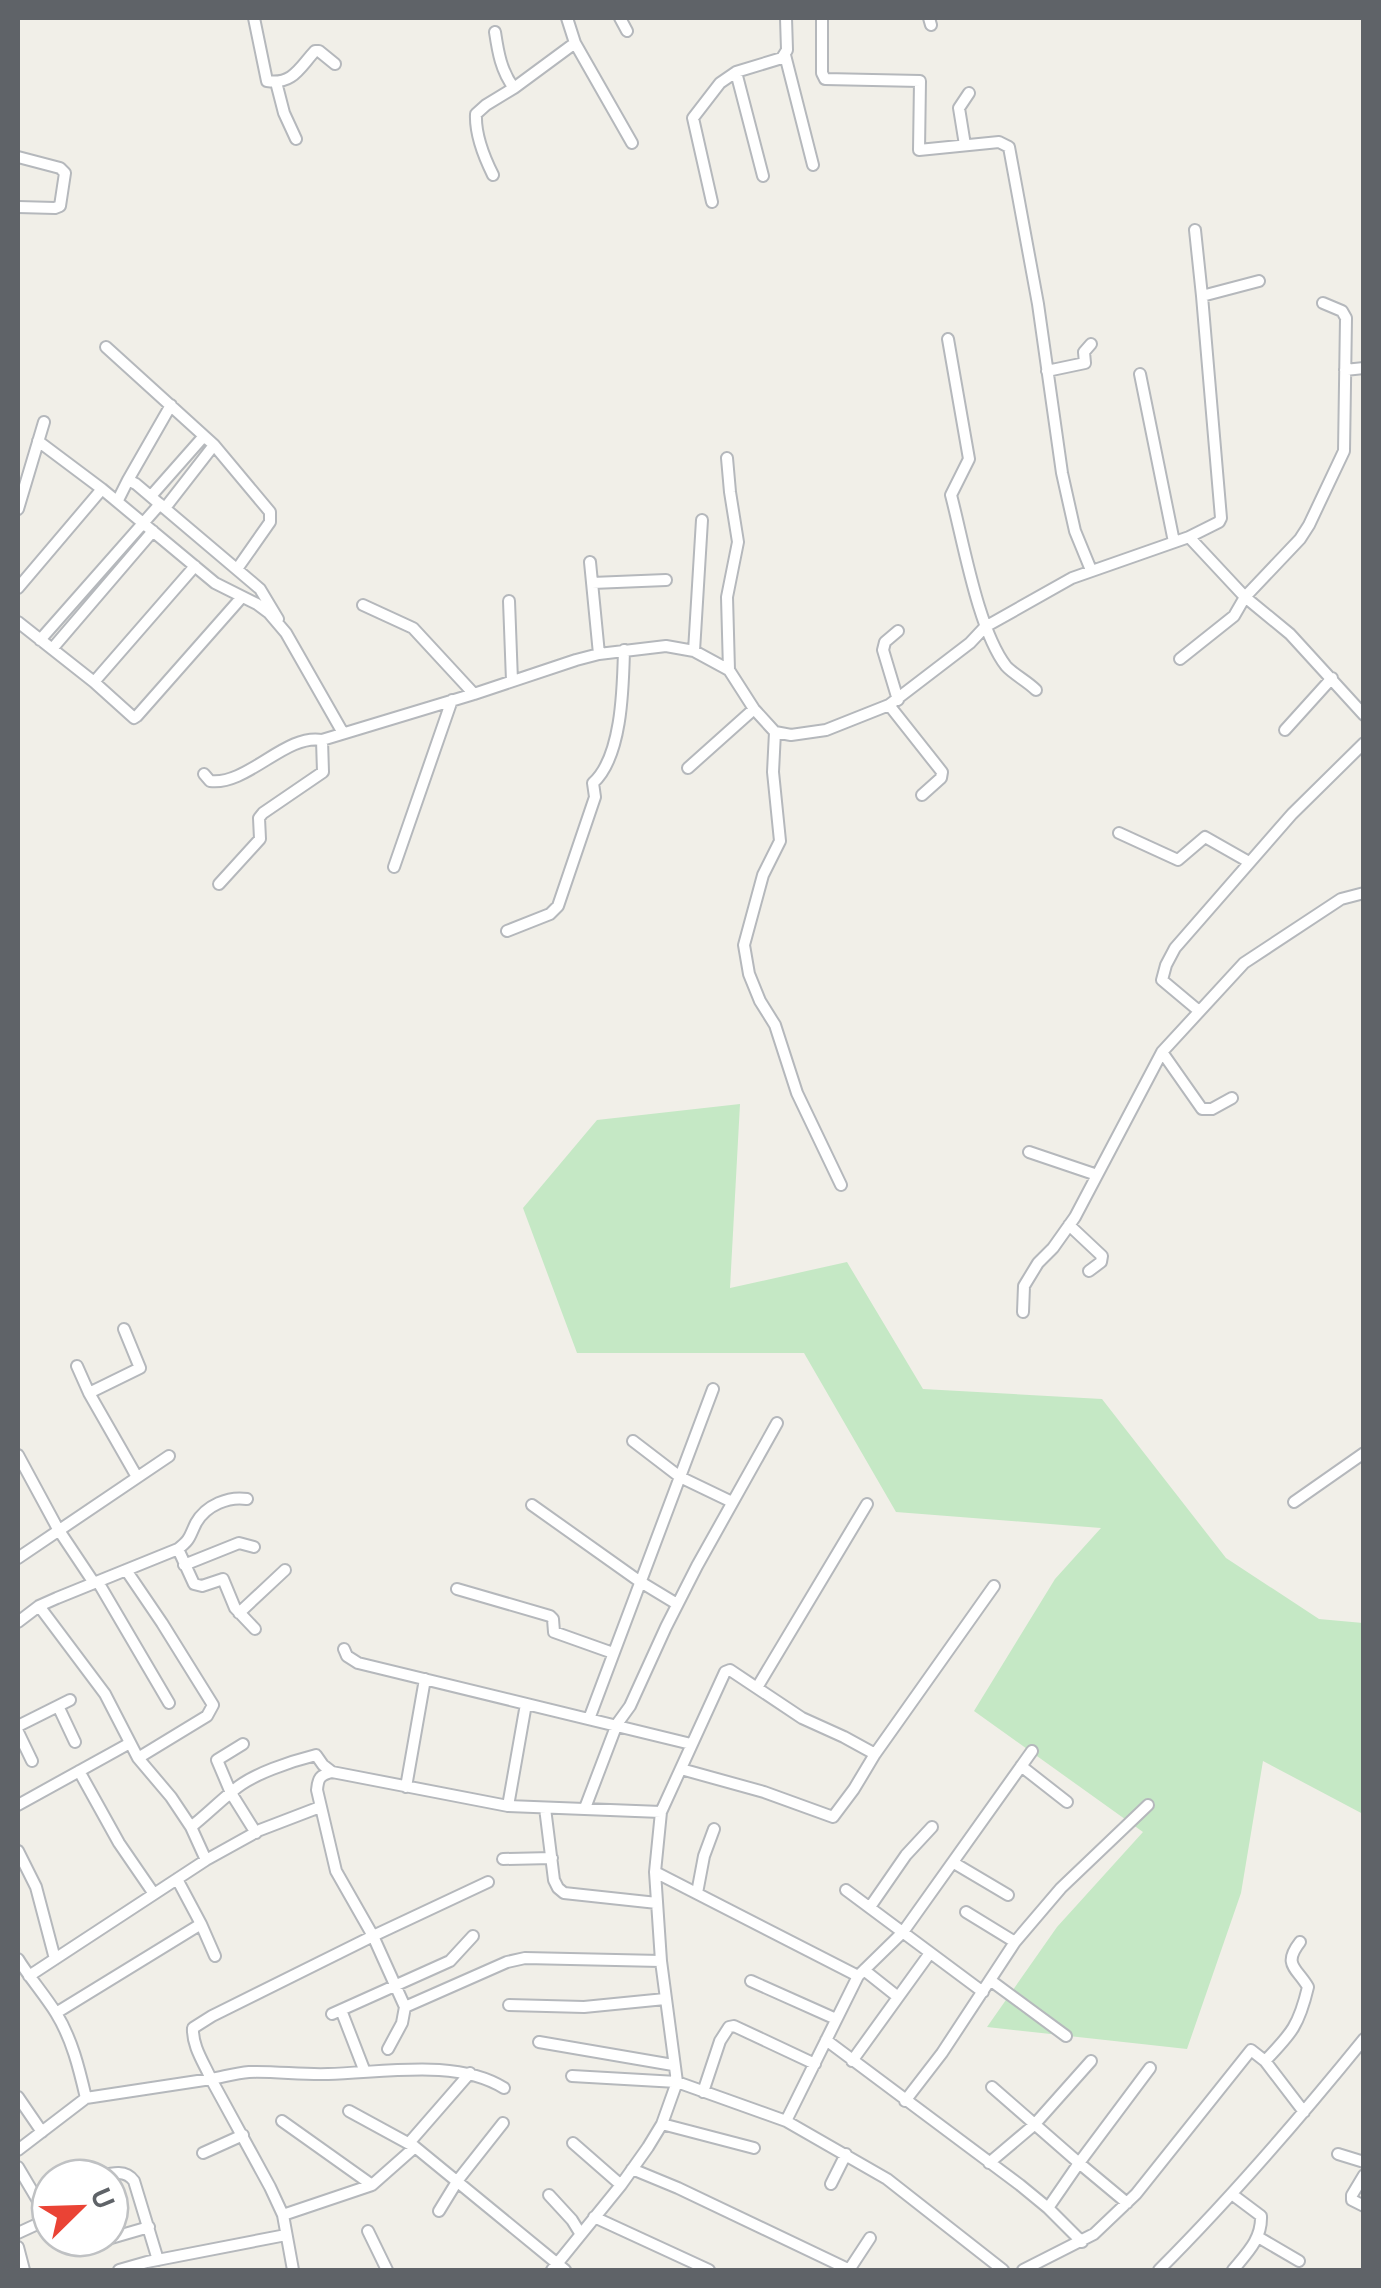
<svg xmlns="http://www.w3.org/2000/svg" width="1381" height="2288" font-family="'DM Sans',sans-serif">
<rect width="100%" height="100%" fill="#f1efe8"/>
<path fill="#c5e8c5" d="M740 1104 730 1288 847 1262 923 1389 1102 1399 1226 1558 1319 1619 1363 1623V1814L1263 1761 1241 1893 1187 2049 987 2027 1057 1927 1143 1832 974 1711 1055 1579 1101 1528 896 1512 804 1353H577L523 1208 597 1120Z"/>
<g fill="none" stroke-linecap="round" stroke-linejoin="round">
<defs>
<path id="street" d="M254 18 267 81C293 85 300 67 315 51H319L335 64
M567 18 575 43 632 143
M620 18 627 31
M822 18V73L825 79 920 81 919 150 999 142 1009 147 1038 304 1062 473 1075 531 1091 570
M929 18 931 25
M495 32C498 52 501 71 514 88L575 43
M785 55 813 165
M736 72 763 176
M276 82 284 113 296 139
M965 145 959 108 969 93
M18 157 60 168 65 173 60 206 55 208 18 207
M493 175C484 157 475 134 476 114L486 105 514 88
M712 202 693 118 720 83 736 72 782 58 787 50 786 18
M1202 296 1259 281
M948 339 969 459 951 495C963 540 978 630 1006 666 1013 674 1027 681 1036 690
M106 347 214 445 270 512V522L237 569
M1345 370 1364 368
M1047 371 1085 363 1084 352 1091 344
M1140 374 1174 542
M38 441 102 489
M727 458 730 492 738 542 727 597 729 670
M128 480 171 405
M151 496 204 436
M118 500 128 480 136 484 260 589 278 619
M165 508 214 445
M18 509 44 422
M1189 537 1245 597 1290 634 1364 715
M590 562 599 654
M592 583 666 580
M18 588 102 489 215 583 257 604 269 613 286 633 343 733
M509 601 512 681
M363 605 413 628 474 694
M18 622 94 682 134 718 137 716 242 597
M40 640 160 504
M52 649 153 531
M694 651 702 520
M1180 659 1234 616 1245 597 1300 539 1309 525 1344 451 1346 318 1342 311 1323 303
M94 682 195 566
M898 700 883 650 885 642 898 631
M889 705 942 772 941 778 922 795
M1285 730 1332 678
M775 732 773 772 780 841 763 875 744 945 749 974 760 1001 775 1025 797 1093 841 1185
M688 768 754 709
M204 774 210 781C247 786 286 733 322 740L474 694 576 660 599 654 666 646 694 651 729 670 754 709 775 732 791 735 826 730 889 705 970 643 985 627 1072 578 1189 537 1219 522 1221 518 1202 296 1195 230
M1119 833 1178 860 1205 837 1249 862
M394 867 452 700
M219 884 260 839 259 818 263 813 323 772 322 740
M507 931 550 914 558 906 595 797 593 783C622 757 623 688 624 650
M1199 1011 1162 980 1166 965 1175 948 1292 814 1364 743
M1162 1052 1202 1109H1212L1232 1098
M1029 1152 1097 1175
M1069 1225 1102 1256 1101 1262 1089 1271
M1023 1312 1024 1286 1038 1263 1053 1248 1075 1217 1162 1052 1244 963 1341 899 1364 893
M77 1366 89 1393 137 1477
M89 1393 140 1368 124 1329
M633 1441 680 1477 732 1502
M18 1455 58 1529 94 1583
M1294 1502 1364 1453
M532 1505 639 1581 677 1604
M178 1549 194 1584 202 1586 223 1579 235 1608 255 1629
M18 1558 169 1456
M184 1565 239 1543 254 1547
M126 1570 162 1623 213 1705 207 1716 138 1758
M98 1582 169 1703
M457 1589 550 1616 553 1619 554 1632 613 1653
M39 1606 105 1694 138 1758 171 1797 191 1827 206 1860
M239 1613 285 1570
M18 1622 39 1606 57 1598 178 1549C191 1539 189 1537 196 1523 206 1505 229 1496 247 1499
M344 1649 347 1656 358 1663 691 1744
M758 1686 867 1504
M58 1706 75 1742
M589 1719 713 1389
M18 1726 70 1700
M18 1732 32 1761
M243 1744 217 1760 231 1793 256 1833
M1021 1766 1067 1802
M681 1769 764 1792 833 1817 854 1789 875 1754 994 1586
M79 1771 119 1843 154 1894
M332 1772C320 1775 318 1778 317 1790L336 1871 373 1936 405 2007 402 2023 388 2049
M406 1787 425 1679
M18 1805 130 1743
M508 1806 526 1704
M545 1808 554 1880 558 1888 564 1893 657 1903
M585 1808 617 1724 630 1706 666 1627 697 1566 777 1423
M191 1827C206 1815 219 1802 234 1790 252 1774 292 1761 316 1755L323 1765 332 1772 508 1806 661 1812
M18 1851 36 1887 55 1959
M503 1859 552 1858
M954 1863 1008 1895
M655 1872 858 1976 786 2121
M488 1882 373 1936 212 2016 193 2028C192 2046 204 2063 211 2079 223 2077 236 2073 249 2072 275 2071 302 2075 328 2074 382 2073 456 2058 504 2088
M846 1890 983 1992
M697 1893 704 1856 714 1829
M870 1907 906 1855 932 1827
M966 1912 1015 1942
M201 1924 215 1956
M18 1959C29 1977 44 1994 56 2013 72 2039 79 2068 86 2098L18 2150
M864 1970 898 1997
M29 1976 206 1860 260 1830 320 1807
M858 1976 903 1932 1032 1751
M990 1980 1066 2036
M751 1981 836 2019
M509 2005 584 2007 665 1999
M405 2007 507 1962 525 1958 661 1961
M341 2010 365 2072
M56 2013 201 1924 177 1879
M332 2014 450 1961 473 1936
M826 2040 1020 2185 1048 2208 1082 2242
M539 2042 673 2065
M852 2061 930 1953
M1265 2061C1292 2033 1299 2025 1308 1987 1297 1968 1282 1965 1300 1942
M572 2076 677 2082 786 2121 887 2179 1003 2270
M992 2087 1079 2163 1150 2068
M703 2092 720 2041 729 2027 734 2026 815 2064
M18 2097 42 2132
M86 2098 211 2079 270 2187 283 2215 293 2270
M905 2101 942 2053 1015 1942 1061 1888 1148 1805
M349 2111 415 2147 565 2270
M282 2121 372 2185
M662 2124 754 2148
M409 2143 470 2073
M573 2143 621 2185
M203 2153 243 2135
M1338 2154 1364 2162
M989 2163 1034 2125 1091 2061
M18 2167 47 2216 44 2221 18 2233
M632 2169 678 2188 850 2270
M1364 2175 1352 2195V2200L1364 2206
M92 2178C107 2175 124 2167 134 2181L158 2260
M831 2184 846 2154
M549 2195 572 2220 580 2233
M1048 2208 1079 2163 1127 2203
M439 2211 458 2180 503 2123
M283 2215 372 2185 415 2147
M594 2217 709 2270
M368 2231 387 2270
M1258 2237 1299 2261
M18 2247 24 2270
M80 2247 149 2227
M119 2270 147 2262 286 2235
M552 2270 621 2185 648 2147 662 2124 677 2082 661 1961 655 1872 661 1812 725 1672 730 1670 802 1718 844 1737 875 1754
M849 2270 870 2238
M1023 2270 1094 2234 1136 2194 1251 2050 1265 2061 1304 2112
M1159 2270C1232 2197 1299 2119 1364 2039
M1233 2270C1247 2253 1262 2239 1261 2216L1233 2195"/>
</defs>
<use href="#street" stroke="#b5b8bc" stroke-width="14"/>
<use href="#street" stroke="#fff" stroke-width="10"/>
</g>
<rect width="1381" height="2288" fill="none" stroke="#5f6368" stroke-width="40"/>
<g transform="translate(80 2208) rotate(67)"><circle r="48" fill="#ffffff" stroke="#bfc1c3" stroke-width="2.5"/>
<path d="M0-8L18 38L0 25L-18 38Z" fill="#ea4335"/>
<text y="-15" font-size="28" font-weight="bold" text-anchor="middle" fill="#5f6368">U</text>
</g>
</svg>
